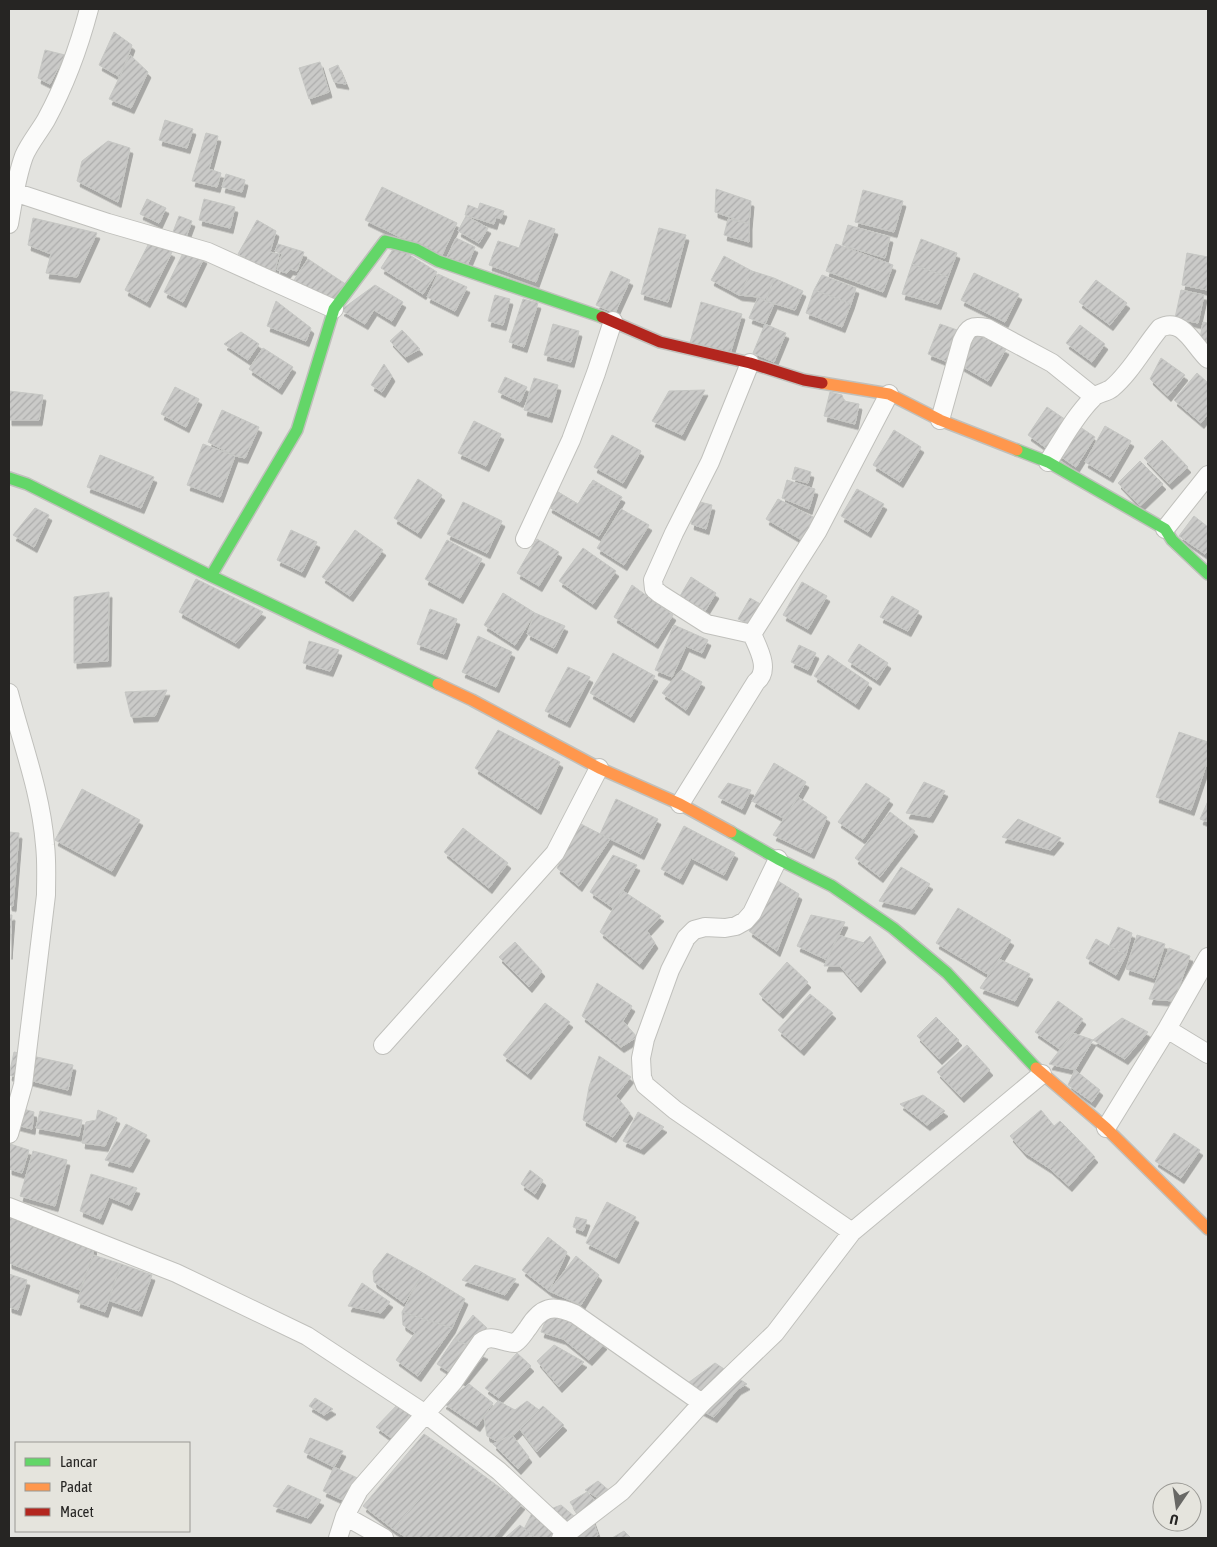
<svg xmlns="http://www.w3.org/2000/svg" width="1217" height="1547" font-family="'Asap Condensed',sans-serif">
<defs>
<pattern id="building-hatch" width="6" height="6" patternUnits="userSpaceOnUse" patternTransform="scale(1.25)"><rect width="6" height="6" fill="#cacac8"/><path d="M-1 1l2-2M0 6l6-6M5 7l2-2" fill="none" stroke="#adadac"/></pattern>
<filter id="shadow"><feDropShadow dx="3" dy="5.5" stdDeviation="0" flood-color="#0004"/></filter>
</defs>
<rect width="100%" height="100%" fill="#e3e3df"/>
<path fill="url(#building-hatch)" stroke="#c6c7c4" filter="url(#shadow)" d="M114 32 132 45 120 77 99 65Z
M45 50 65 55 50 84 38 78Z
M130 55 148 72 131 108 109 99Z
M320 62 329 92 309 99 299 68Z
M338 65 346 84 334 82 329 69Z
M165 120 193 129 187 148 159 140Z
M206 133 218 136 209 169 221 173 217 187 192 181Z
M108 141 130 148 118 202 77 181 82 161Z
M226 174 245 180 242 192 222 187Z
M382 187 457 223 441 257 365 220Z
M716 189 751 201 749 224 715 212Z
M863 190 903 201 894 232 855 222Z
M147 199 166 208 159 223 140 214Z
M204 199 235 207 230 228 199 220Z
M480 203 504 211 501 219 496 217 494 224 465 215 468 205 478 209Z
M179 216 192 221 186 237 173 232Z
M466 216 488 228 479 243 458 231Z
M33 218 97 233 77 277 46 273 51 254 28 245Z
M728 219 749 224V242L724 235Z
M257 220 276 231 270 252 279 254 274 274 238 254Z
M529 220 555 229 536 282 489 265 498 241 519 248Z
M848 225 890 237 885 258 842 245Z
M659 228 686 235 668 302 641 294Z
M456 238 475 247 467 266 447 257Z
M921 239 957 253 948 277 912 264Z
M150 241 172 252 147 302 125 290Z
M278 244 304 252 297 271 290 269 287 273 277 270 282 254 275 251Z
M836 244 893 265 883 292 826 271Z
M395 246 437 272 423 294 381 268Z
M185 249 204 258 183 302 164 292Z
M1187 253 1208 257 1207 290 1182 285Z
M724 256 752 271 739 295 711 280Z
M308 259 347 285 333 306 294 280Z
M912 264 948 277 938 304 902 294Z
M611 271 630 280 615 313 596 305Z
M752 271 774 278 766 301 758 297 739 295Z
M974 273 1019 294 1005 322 961 300Z
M438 274 467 287 455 311 427 297Z
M822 275 856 288 851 304 814 290Z
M774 278 803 291 795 310 766 301Z
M1096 280 1127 303 1110 325 1079 302Z
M375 285 403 302 392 321 374 310 365 324 341 310Z
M814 290 851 304 842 327 806 313Z
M1181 290 1204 295 1198 323 1175 318Z
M495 295 510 299 503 325 488 321Z
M758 297 774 304 765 324 749 318Z
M523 299 538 303 524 347 509 342Z
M276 301 311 328 306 341 267 326Z
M701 302 742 314 730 354 690 343Z
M1203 322 1208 323V345L1199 344Z
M553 324 579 331 571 362 544 355Z
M765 324 786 333 774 362 753 353Z
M940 324 960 331 948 362 928 354Z
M1080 325 1105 344 1092 362 1066 343Z
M402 330 420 349 405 357 390 341Z
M241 332 259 344 248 360 224 344Z
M977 334 1006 349 988 381 960 365Z
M263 348 293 367 279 389 249 369Z
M1161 358 1185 375 1168 396 1150 379Z
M384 364 392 376 382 392 371 385Z
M1197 373 1208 383V414L1201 423 1174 400Z
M505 377 527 387 520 402 498 392Z
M534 378 558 385 549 417 524 410Z
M175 387 199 399 186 427 161 414Z
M705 390 682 435 652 421 669 391Z
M9 391 43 395 39 420H9Z
M830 392 842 395 844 401 859 404 855 424 824 416Z
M1047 407 1069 422 1049 450 1028 435Z
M222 410 259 427 245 458 235 456 208 442Z
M474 421 501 434 486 466 458 453Z
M1074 423 1095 437 1076 467 1054 452Z
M1105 426 1131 441 1110 477 1085 462Z
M894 430 921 447 900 482 873 465Z
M612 435 641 451 623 483 594 467Z
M1162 440 1188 467 1169 484 1144 458Z
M203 444 235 456 220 497 187 485Z
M100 455 154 477 141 508 87 487Z
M1140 461 1163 484 1140 506 1118 483Z
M795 467 811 472 808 483 792 479Z
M418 479 442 495 418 533 394 518Z
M593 480 622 497 599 536 549 507 558 492 578 504Z
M787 480 815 489 809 509 782 498Z
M590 484 622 497 599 536 549 507 558 492 578 504Z
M857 489 884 504 868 532 841 516Z
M778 499 817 519 805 542 766 519Z
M696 501 712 505 706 529 691 524Z
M463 502 502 521 487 553 447 534Z
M35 508 49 515 34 547 13 535Z
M621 509 649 525 624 565 597 548Z
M1194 516 1208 527V551L1205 554 1179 536Z
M291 530 317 542 302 572 277 560Z
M355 530 383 550 350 596 322 577Z
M537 539 559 552 539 586 517 573Z
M447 540 482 559 460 598 425 579Z
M583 548 616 571 593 604 559 581Z
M691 577 716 593 705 611 680 596Z
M196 579 263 612 236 643 179 612Z
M802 582 827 596 808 629 783 615Z
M632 585 673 615 655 643 614 617Z
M109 592 108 661 74 663V597Z
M503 593 535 613 515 645 484 625Z
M892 596 919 611 908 631 880 617Z
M750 598 764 606 753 626 738 619Z
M430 609 457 619 444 654 417 644Z
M535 613 565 626 554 648 527 634Z
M674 625 708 640 702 653 686 646 672 677 655 670Z
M478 636 512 652 496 687 462 672Z
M309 641 339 650 330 671 303 663Z
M859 644 888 663 877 680 848 661Z
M799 645 816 653 808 670 791 662Z
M613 653 655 676 631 717 590 693Z
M828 655 869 683 856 704 814 676Z
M568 667 590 677 567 722 545 711Z
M681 670 702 682 686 710 662 693Z
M167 690 155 716 131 717 125 692Z
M498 730 560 762 538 809 475 768Z
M1179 732 1208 742V760L1191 810 1156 797Z
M774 763 806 782 785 819 752 801Z
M924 782 945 791 930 817 906 813Z
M728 783 751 790 742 809 718 797Z
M866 783 890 799 863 839 838 822Z
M82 789 140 820 112 871 55 840Z
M798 797 827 817 811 853 773 835Z
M616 799 658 819 641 854 600 834Z
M1208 801V822L1200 819Z
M890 812 915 831 880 877 855 858Z
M1018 819 1061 838 1051 850 1002 837Z
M579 823 610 839 579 886 557 868Z
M684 826 735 853 724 875 691 858 680 879 661 869Z
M463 828 508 863 489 888 444 852Z
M9 832 19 833 13 906 9 905Z
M613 855 637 865 613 908 590 892Z
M901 867 930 884 912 909 879 901Z
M778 881 799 894 777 951 749 931Z
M623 891 661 916 647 931 655 943 640 964 600 932Z
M958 908 1011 940 989 975 936 943Z
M9 915H12L9 954Z
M811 915 845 922 827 960 797 946Z
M1118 927 1132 933 1126 955 1109 946Z
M838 935 864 943 840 966H824Z
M1137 935 1165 944 1154 978 1126 969Z
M870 936 883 957 858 987 840 966Z
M1096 939 1126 955 1116 975 1086 958Z
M515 942 542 971 529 987 499 957Z
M1169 948 1190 956 1174 1001 1149 999Z
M999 959 1030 974 1015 1001 980 988Z
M787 962 808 982 780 1013 759 994Z
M597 983 632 1006 623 1021 637 1037 621 1047 582 1016Z
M810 994 833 1013 801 1050 778 1030Z
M1058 1001 1083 1019 1061 1050 1035 1032Z
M545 1003 570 1022 528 1074 503 1055Z
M936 1017 959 1040 939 1059 917 1036Z
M1122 1018 1148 1032 1125 1059 1093 1040Z
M1073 1033 1093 1040 1075 1070 1049 1064Z
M967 1045 990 1070 961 1097 937 1072Z
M14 1052 73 1065 68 1090 9 1075Z
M599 1056 631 1077 616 1096 630 1113 613 1137 583 1120 589 1087Z
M1075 1070 1100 1090 1092 1102 1068 1085Z
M923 1095 945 1111 927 1125 900 1104Z
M9 1105 34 1112 32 1129 9 1123Z
M98 1110 117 1118 105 1146 82 1143 86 1122 96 1120Z
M1041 1110 1054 1126 1024 1152 1010 1136Z
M40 1111 82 1120 79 1136 36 1128Z
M638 1112 664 1127 641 1149 623 1141Z
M1060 1121 1078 1139 1049 1168 1024 1152Z
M126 1124 147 1135 130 1167 105 1160Z
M1174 1133 1200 1150 1181 1178 1155 1161Z
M1078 1139 1095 1157 1069 1186 1049 1168Z
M10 1144 29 1150 22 1173 9 1169Z
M33 1151 67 1160 55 1206 20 1196Z
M530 1170 543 1180 535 1194 521 1184Z
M91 1174 137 1188 129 1205 109 1197 100 1219 80 1211Z
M607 1202 636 1217 616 1258 586 1243Z
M9 1208 94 1241 93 1255 80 1290 9 1263Z
M576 1217 587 1220 583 1231 573 1227Z
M548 1237 567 1252 549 1291 522 1270Z
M387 1253 423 1273 404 1303 374 1282 373 1271Z
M93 1255 121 1264 105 1312 77 1302Z
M576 1256 599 1275 581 1305 549 1291Z
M121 1264 152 1275 139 1311 108 1300Z
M475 1265 516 1279 505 1295 462 1280Z
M423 1273 465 1299 452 1328 402 1312Z
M9 1274 27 1280 18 1310 9 1307Z
M362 1283 390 1302 381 1313 348 1306Z
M550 1309 576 1321 563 1339 541 1332Z
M402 1312 452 1328 418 1376 396 1360 415 1333 403 1325Z
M473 1315 487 1328 471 1346 454 1339Z
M576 1321 604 1344 589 1360 563 1339Z
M454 1339 485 1354 463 1381 437 1364Z
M554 1345 584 1362 559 1387 537 1361Z
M517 1353 531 1366 499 1398 485 1388Z
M715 1363 747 1384 738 1389 714 1417 684 1401 688 1383Z
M469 1384 493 1403 477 1426 443 1403Z
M315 1398 333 1409 324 1415 309 1406Z
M498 1401 515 1410 527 1401 539 1410 515 1434 497 1441 487 1436 484 1417Z
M399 1403 414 1414 394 1440 376 1427Z
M543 1406 564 1425 537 1452 519 1428Z
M424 1434 457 1456 393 1529 363 1506Z
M512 1435 529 1457 518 1469 493 1444Z
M310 1438 343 1451 334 1467 304 1452Z
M457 1456 522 1504 493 1538H407L393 1529Z
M334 1467 366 1482 347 1502 323 1491Z
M598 1481 612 1493 603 1501 585 1490Z
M288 1485 321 1500 308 1518 273 1506Z
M587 1492 599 1505 581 1519 570 1502Z
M536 1505 558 1533 555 1538H536L524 1529Z
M561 1505 575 1517 558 1525 548 1510Z
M592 1518 598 1535 595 1538H567Z
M520 1525 536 1538H505Z
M624 1531 631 1538H612Z"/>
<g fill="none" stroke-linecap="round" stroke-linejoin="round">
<defs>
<path id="street" d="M14 192 108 223 208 252 334 309
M9 224C13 201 16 178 24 156 29 144 39 132 46 120 65 85 79 47 89 9
M940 420 962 341C968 327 972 325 987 328L1052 363 1093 396
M1048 462C1062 441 1074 417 1092 399 1096 393 1106 393 1112 388 1131 372 1144 347 1160 328 1182 316 1194 346 1208 359
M1165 529 1208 475
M525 539 571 440 596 373 613 321
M752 634 817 532 889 394
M9 693C22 743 41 793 45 845 47 862 46 879 46 895L23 1085 9 1134
M680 804 756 682C771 670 758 648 752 634L707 624 660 594 654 589 653 580 674 533 710 462 750 363
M778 859 752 913 745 921 736 926 725 928 705 927 694 930 686 938 670 970 645 1039 641 1058 642 1077 645 1085 675 1110 852 1232
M1167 1029 1208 1054
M383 1045 555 853 599 768
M1106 1128 1167 1029 1208 957
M9 1207 176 1273 307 1336 427 1415 499 1471 567 1534
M345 1516 384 1538
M338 1538 345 1516 359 1490 454 1381 481 1342C492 1333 502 1343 515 1343 521 1339 524 1333 528 1328 541 1307 552 1304 575 1314L702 1403
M561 1538 622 1491 702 1403 775 1333 852 1232 1042 1074"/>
<path id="fast" d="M1017 450 1048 462 1165 529 1172 540 1208 574
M9 478 27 484 211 576 438 684
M211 576 297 430 334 309 385 241 416 249 438 261 602 317
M731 832 778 859 832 886 893 928 947 973 1036 1068"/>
<path id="slow" d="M822 383 889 394 940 420 1017 450
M438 684 472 700 599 768 680 804 731 832
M1036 1068 1106 1128 1208 1229"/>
<path id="jam" d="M602 317 660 342 750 363 804 380 822 383"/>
</defs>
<use href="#street" stroke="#c0c0bc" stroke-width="20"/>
<use href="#fast" stroke="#c0c0bc" stroke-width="14"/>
<use href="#slow" stroke="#c0c0bc" stroke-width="14"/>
<use href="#jam" stroke="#c0c0bc" stroke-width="14"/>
<use href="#street" stroke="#fbfbfa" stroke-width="18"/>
<use href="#fast" stroke="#63d668" stroke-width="11"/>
<use href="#slow" stroke="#ff974d" stroke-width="11"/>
<use href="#jam" stroke="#b3261e" stroke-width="11"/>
</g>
<rect width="1217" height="1547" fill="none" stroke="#262523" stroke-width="20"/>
<rect x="15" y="1442" width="175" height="90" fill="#e5e4dd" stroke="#999893"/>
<rect x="25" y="1458" width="25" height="8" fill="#63d668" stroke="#999893"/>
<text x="60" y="1467" font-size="15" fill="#262523">Lancar</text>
<rect x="25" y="1483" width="25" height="8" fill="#ff974d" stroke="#999893"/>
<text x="60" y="1492" font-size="15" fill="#262523">Padat</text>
<rect x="25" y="1508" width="25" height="8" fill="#b3261e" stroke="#999893"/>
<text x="60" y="1517" font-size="15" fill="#262523">Macet</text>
<g transform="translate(1177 1507) rotate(193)"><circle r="24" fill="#e5e4dd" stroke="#999893"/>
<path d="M0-4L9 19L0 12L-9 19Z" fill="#686865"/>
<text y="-8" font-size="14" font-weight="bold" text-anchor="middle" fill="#262523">U</text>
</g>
</svg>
